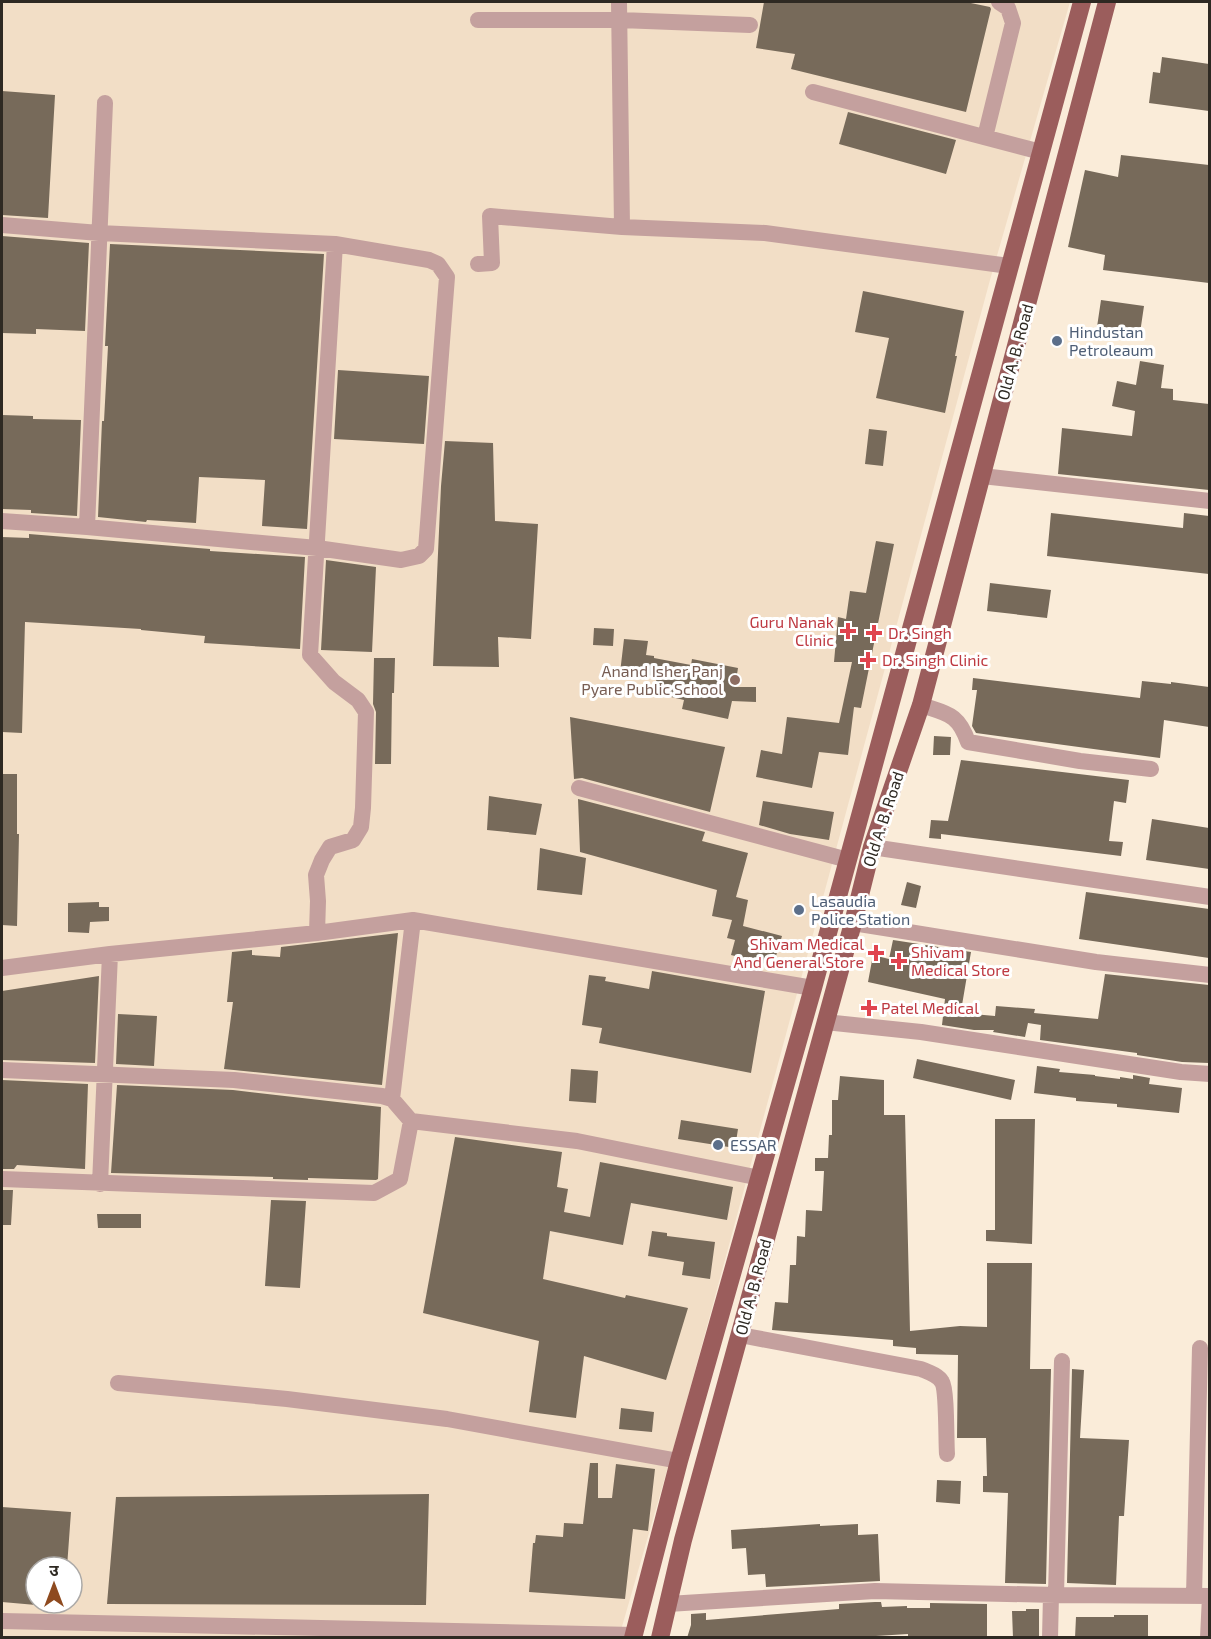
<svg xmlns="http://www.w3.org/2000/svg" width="1211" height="1639" font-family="'Exo 2','Noto Sans Devanagari',sans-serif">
<rect width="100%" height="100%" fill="#faecd9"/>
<path fill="#f2dec6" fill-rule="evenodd" d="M2 2H1070L990 280 683 1415 619 1637 2 1638ZM36 1567H72V1603H36Z"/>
<path fill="#776a5a" d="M764 2H966L990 7 991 9 966 112 791 69 795 54 756 48Z
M1162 57 1209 64V111L1149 103 1153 72 1160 73Z
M2 91 55 95 48 218 2 215Z
M848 112 956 140 946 174 839 144Z
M1121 155 1209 165V283L1103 270 1105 255 1068 247 1085 170 1118 177Z
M2 236 89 243 85 331 36 329V334L2 333Z
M110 244 324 254 307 529 262 526 265 480 199 477 196 523 147 520 146 522 98 517 102 421H104L108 346H105Z
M863 291 964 311 955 356H957L945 413 876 398 889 338 855 332Z
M1101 300 1144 306 1140 333 1097 327Z
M1140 361 1164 365 1161 388 1173 389V400L1209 404V490L1058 474 1062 428 1132 436 1135 411 1112 406 1117 381 1136 385Z
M338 370 429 376 424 444 334 439Z
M2 415 33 416V419L81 420 77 516 31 513V510L2 509Z
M869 429 887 431 883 466 865 464Z
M445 441 493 443 495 521 538 524 531 639 498 637 499 667 433 666 441 486Z
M1051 513 1183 528 1184 513 1209 516V574L1047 556Z
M29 534 210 549V551L305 557 300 649 204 643 205 636 141 630V629L25 622 22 733 2 732V537L29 538Z
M876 541 894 544 861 708 854 707 848 755 819 752 812 788 756 777 761 750 782 754 787 717 839 723 852 662H834L838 617 846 619 850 591 866 593Z
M326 560 376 567 372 652 321 650Z
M990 583 1051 590 1047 618 987 611Z
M594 628 614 629 613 646 593 645Z
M624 639 648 641 646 655 654 656V658L691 665 692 659 738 668 735 687H756V702L732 701 728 719 682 709 684 700 654 693 657 676 620 673Z
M374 658H395L394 693H392L391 764H375L376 712 373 704Z
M973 678 1140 698 1142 681 1171 684V682L1209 687V727L1164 720 1160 758 976 733 972 726 977 690H972Z
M570 717 725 747 710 812 582 778 574 779Z
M934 736 951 737 950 755H933Z
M961 760 1129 780 1126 803 1114 801 1109 841 1123 842 1121 856 941 834V839L929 838 931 820 948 821Z
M2 774H17V834H19L17 926 2 925Z
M489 796 542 804 536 835 487 830Z
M578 799 705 832 702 841 748 853 736 897 748 900 743 926 782 936 773 966 731 955 735 940 727 938 732 920 712 916 717 890 580 852Z
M763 801 834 812 829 840 790 834 759 825Z
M1152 819 1209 828V869L1146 860Z
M540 848 586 858 582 895 537 890Z
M907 882 921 886 916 908 901 905Z
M1086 892 1209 909V958L1079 939Z
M99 902V907H109V921L90 922 89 933 68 932V903Z
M398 933 382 1085 224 1069 233 1002H227L232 952 252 950V955L280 957 281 947Z
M893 940 971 952 961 1011H962V1013L995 1016 996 1006 1035 1009 1034 1013 1098 1019 1105 974 1209 985V1063L1182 1062 1137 1055V1053L1040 1040 1041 1025 1028 1023 1025 1037 993 1032 994 1030H974L942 1025 945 999 868 982 873 955 889 959Z
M652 971 765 991 751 1073 599 1043 602 1028 582 1025 589 975 606 977 605 981 649 989Z
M99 976 95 1063 2 1060V991Z
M118 1014 157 1016 154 1066 116 1064Z
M917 1059 1015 1080 1011 1100 913 1078Z
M1037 1066 1060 1069 1059 1072 1095 1075V1076L1120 1079V1077L1133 1079V1075L1150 1078 1149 1084 1182 1088 1179 1113 1117 1107V1104L1076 1101V1098L1034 1093Z
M571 1069 598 1071 596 1103 569 1101Z
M840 1076 884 1080V1115H905L910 1331 960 1326 987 1327V1263H1032L1030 1369H1051L1046 1584 1005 1583 1008 1493 983 1492V1476H987L986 1438H957L958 1355 916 1354V1348L893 1346V1340L772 1330 775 1302 788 1303 790 1265H796L797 1236 805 1237 806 1210 822 1211 824 1171H815V1158H828L829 1135H832V1100H838Z
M2 1080 88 1084 85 1169 17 1165 14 1169H2Z
M117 1085 233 1090 381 1107 378 1179 376 1180 308 1178V1180L273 1179V1177L111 1173Z
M995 1119H1035L1032 1244 986 1241V1230H995Z
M681 1120 738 1129 735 1148 678 1139Z
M455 1137 562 1152 557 1187 568 1189 564 1212 590 1217 600 1162 733 1187 727 1220 631 1203 623 1245 550 1231 543 1279 625 1298 626 1295 688 1308 666 1380 584 1356 576 1418 529 1412 539 1341 423 1313Z
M2 1190H13L11 1225H2Z
M271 1200 306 1201 300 1288 265 1286Z
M97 1214H141V1228H98Z
M652 1231 667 1233V1236L715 1242 710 1279 682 1275 684 1262 648 1256Z
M1072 1369 1084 1370 1080 1438 1129 1440 1124 1516H1119L1116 1585 1067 1583Z
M621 1408 654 1412 652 1432 619 1429Z
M590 1463H598V1498H612L616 1464 655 1469 648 1531 633 1529 625 1599 529 1592 533 1543H535L536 1535 563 1537 564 1523 583 1524Z
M937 1480 961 1481 960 1504 936 1502Z
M429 1494 426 1605 107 1604 116 1497Z
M2 1507 71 1512 67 1567H36V1605L2 1602Z
M820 1524V1526L858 1524V1535L878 1534 880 1581 766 1587 765 1574 748 1575 746 1548 732 1549 731 1530Z
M875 1602H881L882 1607 907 1606V1608H930V1603L987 1604V1638L908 1636V1634L844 1638H687L691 1625V1614L706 1613V1620L839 1609V1604Z
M1026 1609H1039V1638H1013L1012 1611H1026Z
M1114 1615H1148V1638H1075L1076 1617H1114Z"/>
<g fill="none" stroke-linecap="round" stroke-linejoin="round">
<path stroke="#c4a09e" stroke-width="16" d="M619 2 622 227
M478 20H620L750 25
M813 92 1041 152
M985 137 1013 23 1008 8 999 2
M2 225 99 233 335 244 429 260 438 264 447 277 426 549 419 556 401 560 317 548 87 527 2 521
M478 264 492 263 490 216 622 227 765 233 1009 266
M982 476 1210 501
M87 527 105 103
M921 705C947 714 958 713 968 742L1080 761 1151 769
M579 788 848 860
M872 847 1210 897
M853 923 1096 962 1210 975
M317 933 318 901 316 875 322 860 330 847 353 840 361 827 363 808 366 712 358 700 334 682 310 655 335 244
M2 968 110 954 317 933 413 920 813 988
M825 1022 921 1032 1181 1072 1210 1074
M2 1070 234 1080 382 1096 392 1099 411 1121 577 1141 760 1178
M392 1099 413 920
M2 1179 374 1193 400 1179 411 1121
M100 1184 110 954
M740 1335 921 1369C928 1372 938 1375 942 1382 947 1390 946 1441 947 1454
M118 1383 287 1399 447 1419 679 1461
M1056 1595 1062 1361
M1194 1596 1200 1348
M668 1604 875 1591 1056 1595 1210 1596 1208 1638
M2 1621 634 1635
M1050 1638 1051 1595"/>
<path stroke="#9b5d5c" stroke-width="18" d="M633 1638 679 1461 813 988 1082 2
M660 1638 683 1540 853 923 872 847 921 705 1107 2"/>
</g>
<g fill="#5c6f8a" stroke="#fff" stroke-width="2">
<circle cx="1057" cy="341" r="6"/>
<circle cx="799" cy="910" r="6"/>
<circle cx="718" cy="1145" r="6"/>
</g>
<g fill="#e0444e" stroke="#fff" stroke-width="2">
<path d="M845 622h6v6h6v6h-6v6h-6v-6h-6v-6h6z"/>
<path d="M871 624h6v6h6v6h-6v6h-6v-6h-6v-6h6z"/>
<path d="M865 651h6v6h6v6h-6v6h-6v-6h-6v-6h6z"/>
<path d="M873 944h6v6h6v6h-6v6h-6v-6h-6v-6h6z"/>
<path d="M896 952h6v6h6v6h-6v6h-6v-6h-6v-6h6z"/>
<path d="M866 999h6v6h6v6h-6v6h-6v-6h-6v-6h6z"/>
</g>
<circle fill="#8d6e63" stroke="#fff" stroke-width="2" cx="735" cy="680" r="6"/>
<g text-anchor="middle" stroke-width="6" stroke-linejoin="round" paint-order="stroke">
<g font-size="16" fill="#4e5e75" stroke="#fff" text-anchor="start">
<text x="1069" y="338">Hindustan<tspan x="1069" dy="18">Petroleaum</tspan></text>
<text x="811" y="907">Lasaudia<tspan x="811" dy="18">Police Station</tspan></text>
<text x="730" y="1151">ESSAR</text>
</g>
<g font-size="16" fill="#2e2922" stroke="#fff">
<text transform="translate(1015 352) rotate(-75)" y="6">Old A. B. Road</text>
<text transform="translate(883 819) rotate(-72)" y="6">Old A. B. Road</text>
<text transform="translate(753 1287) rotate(-75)" y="6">Old A. B. Road</text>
</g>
<g font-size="16" fill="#be3a42" stroke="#fff" text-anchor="start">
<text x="834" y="628" text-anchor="end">Guru Nanak<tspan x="834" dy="18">Clinic</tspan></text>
<text x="888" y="639">Dr. Singh</text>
<text x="882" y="666">Dr. Singh Clinic</text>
<text x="864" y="950" text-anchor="end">Shivam Medical<tspan x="864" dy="18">And General Store</tspan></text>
<text x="911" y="958">Shivam<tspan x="911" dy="18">Medical Store</tspan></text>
<text x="881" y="1014">Patel Medical</text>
</g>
<g font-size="16" fill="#785e54" stroke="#fff" text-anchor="end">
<text x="723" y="677">Anand Isher Panj<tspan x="723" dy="18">Pyare Public School</tspan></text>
</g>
</g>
<rect width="1211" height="1639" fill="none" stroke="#2e2922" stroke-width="6"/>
<g transform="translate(54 1585)"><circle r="28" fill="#ffffff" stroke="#aba9a7" stroke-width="1.5"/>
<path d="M0-4.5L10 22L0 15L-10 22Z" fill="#8e4a1f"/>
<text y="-9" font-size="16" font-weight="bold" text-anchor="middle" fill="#2e2922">उ</text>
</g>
</svg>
